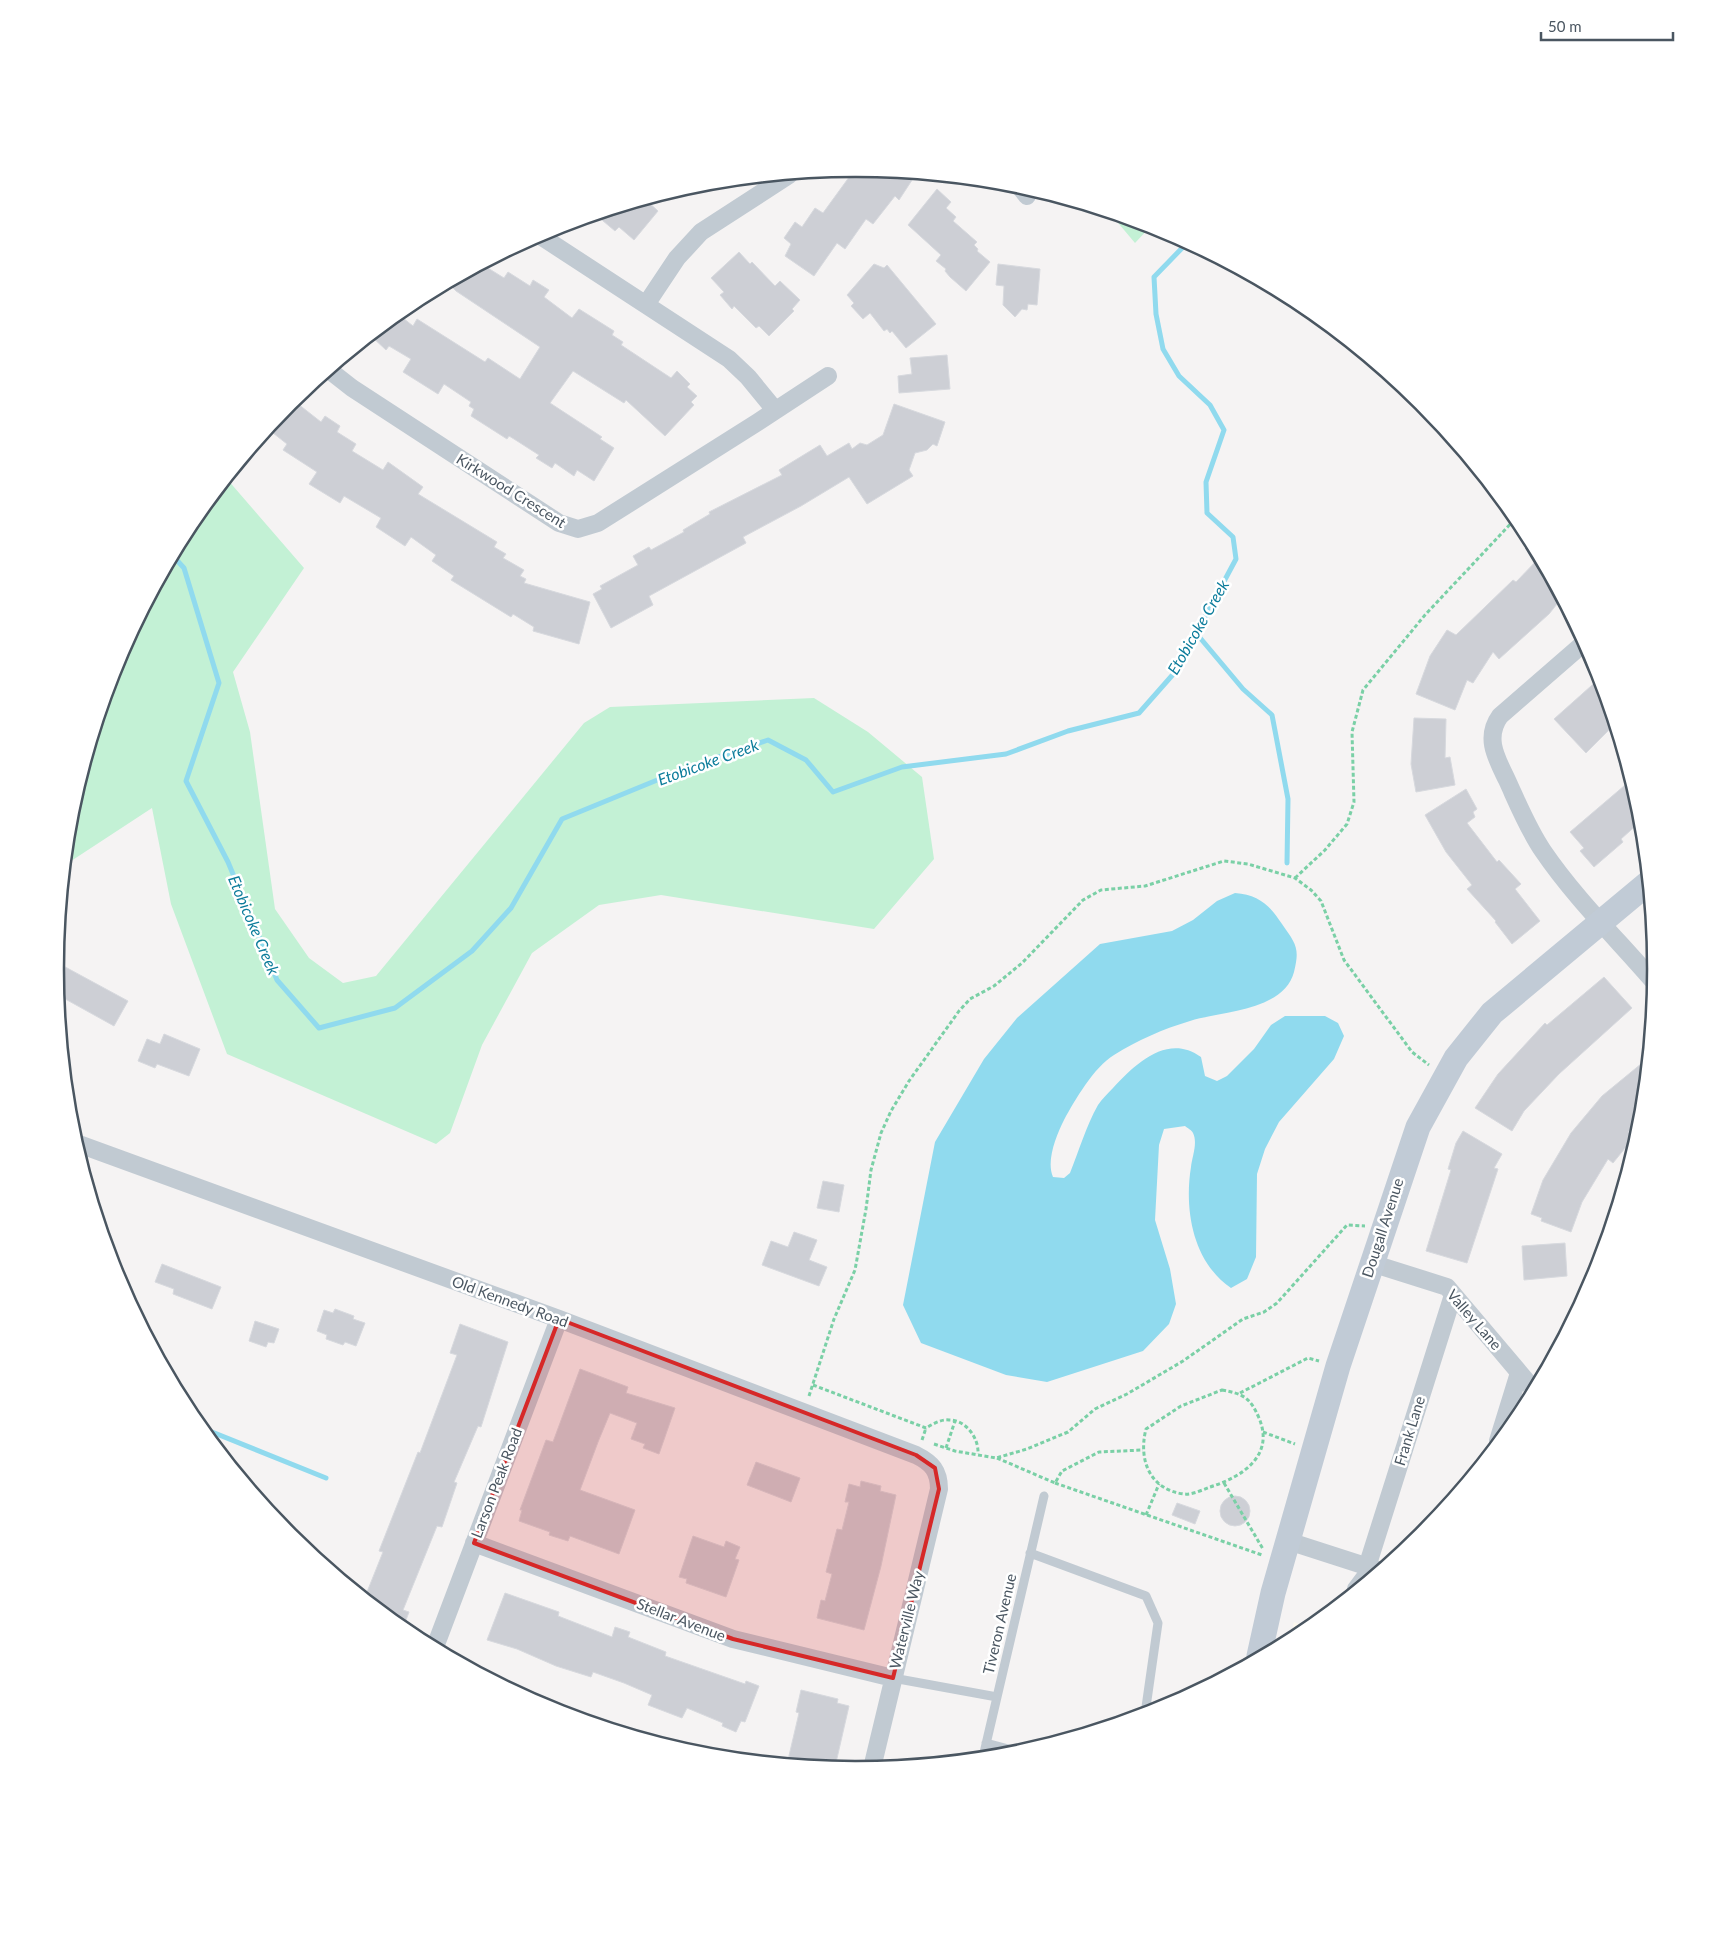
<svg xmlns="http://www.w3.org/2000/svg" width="1711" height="1938" font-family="Lato,sans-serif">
<rect width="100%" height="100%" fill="#f5f3f3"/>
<path fill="#fdf9ef" d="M1294 1622 1308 1628 1290 1640Z"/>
<path fill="#c3f1d5" d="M1115 215 1151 226 1135 243 1114 218Z
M227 479 304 568 233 672 250 732 275 909 309 958 343 983 376 976 584 723 610 707 814 698 868 732 922 777 934 859 874 929 661 895 599 905 532 953 482 1045 450 1133 436 1144 227 1054 171 904 152 808 65 865 70 813 116 662 190 524Z"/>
<path fill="#90daee" d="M1235 893C1258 895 1269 904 1282 924 1296 944 1300 948 1294 972 1284 1011 1221 1011 1190 1021 1163 1029 1138 1040 1114 1055 1094 1067 1075 1100 1064 1120 1056 1136 1046 1161 1053 1177L1064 1178 1070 1173C1079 1151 1086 1126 1098 1105 1102 1099 1108 1093 1113 1088 1136 1063 1168 1033 1201 1057L1205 1076 1217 1081 1227 1076 1254 1049 1271 1025 1285 1016H1325L1338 1023 1344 1036 1334 1059 1279 1122 1265 1149 1257 1174 1256 1257 1247 1279 1231 1288C1193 1262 1184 1210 1191 1167 1192 1157 1198 1143 1193 1133 1192 1130 1187 1128 1185 1126L1164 1129 1159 1145 1155 1220 1170 1269 1176 1304 1169 1324 1143 1351 1047 1382 1006 1375 921 1343 903 1305 935 1142 984 1059 1017 1018 1100 944 1172 931 1193 920 1217 901Z"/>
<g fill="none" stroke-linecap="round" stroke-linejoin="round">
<path stroke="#90daee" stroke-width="5" d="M173 556 184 568 219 683 186 781 228 862 277 980 319 1028 395 1008 472 951 511 908 562 819 689 767 768 740 806 760 833 792 902 767 1006 754 1068 731 1139 713 1176 671 1236 559 1233 537 1207 513 1206 482 1224 430 1210 405 1179 376 1163 349 1156 314 1154 277 1187 243
M1196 633 1243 689 1272 715 1288 799 1287 863
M202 1428 326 1478"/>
</g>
<path fill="#cdcfd5" stroke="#d7d9de" d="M855 169 916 174 899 200 895 196 873 224 866 219 845 249 837 243 814 276 785 256 791 244 784 238 795 222 802 227 815 208 823 213Z
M937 189 951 202 946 208 956 217 953 221 977 242 974 245 978 249 977 251 990 262 966 291 950 277 945 271 946 269 936 261 941 255 908 225Z
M646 200 658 211 634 240 619 227 615 231 596 215Z
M739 252 750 264 752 262 775 286 780 281 800 300 792 309 794 311 769 336 759 326 756 328 734 306 732 309 720 295 724 292 711 278Z
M874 264 884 268 887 265 936 324 906 348 892 331 890 333 887 329 884 331 870 313 863 319 851 306 854 303 847 295Z
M998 264 1040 269 1037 305 1028 304 1027 310 1022 309 1015 317 1003 305 1004 286 996 285Z
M483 265 504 278 508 272 530 286 533 280 549 290 544 297 572 318 579 309 614 331 612 335 623 342 621 345 671 378 677 371 690 384 687 387 697 396 691 402 694 405 665 436 626 400 624 403 573 371 550 403 602 437 600 439 614 448 594 481 577 470 574 476 555 463 552 468 536 458 539 455 514 439 509 436 507 439 471 416 474 409 469 406 471 402 444 384 438 394 403 372 411 359 389 346 386 350 371 336 398 314 413 326 417 319 485 362 488 358 520 379 540 347 456 291 448 283Z
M947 355 950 389 899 393 898 376 912 374 910 358Z
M293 400 321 422 325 416 340 426 337 432 356 444 352 451 383 470 388 462 423 487 418 494 497 542 494 547 506 554 503 558 524 570 520 576 526 579 524 583 590 602 579 644 533 631 534 627 513 614 511 617 451 580 454 576 432 561 436 555 411 537 405 546 376 527 381 518 344 496 340 503 309 484 317 472 283 450 287 444 268 429Z
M894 404 945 422 937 446 933 444 927 450 915 453 909 470 913 476 867 504 849 477 801 506 743 537 746 543 649 596 653 605 611 628 593 594 602 589 600 586 638 565 633 556 649 547 651 550 684 532 683 530 710 514 709 512 782 475 779 470 820 445 827 456 849 443 852 449 860 443 867 445 883 435Z
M1539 558 1561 599 1549 614 1499 659 1493 652 1473 683 1467 680 1455 710 1416 694 1430 656 1447 630 1456 635 1513 580 1516 582Z
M1600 678 1614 725 1586 753 1554 719Z
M1414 718 1446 719 1445 758 1450 757 1455 785 1416 792 1411 764Z
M1631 780 1641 821 1621 839 1623 842 1594 867 1580 851 1584 848 1570 832Z
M1466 789 1477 809 1473 812 1475 817 1467 823 1497 862 1499 860 1521 884 1515 889 1540 921 1512 944 1495 922 1496 921 1467 889 1472 885 1446 852 1425 815Z
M56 962 128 1001 114 1026 58 995Z
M1604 977 1632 1008 1559 1074 1524 1111 1512 1131 1475 1108 1498 1074 1545 1023 1547 1025Z
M164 1034 200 1049 189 1076 157 1064 155 1068 138 1061 147 1039 160 1044Z
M1647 1059 1641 1121 1628 1132 1634 1137 1613 1163 1608 1159 1582 1202 1571 1232 1541 1221 1542 1218 1531 1214 1543 1180 1571 1133 1602 1096Z
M1463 1131 1502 1154 1494 1168 1498 1169 1467 1263 1426 1251 1451 1170 1448 1169 1456 1143Z
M823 1181 844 1185 839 1212 817 1208Z
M794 1232 817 1240 809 1260 827 1267 819 1286 762 1265 771 1241 788 1247Z
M1565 1243 1567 1276 1524 1280 1522 1246Z
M162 1264 221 1287 212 1309 173 1294 174 1289 155 1282Z
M335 1309 354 1316 353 1319 365 1323 356 1346 345 1342 343 1345 326 1339 327 1335 317 1331 324 1310 333 1313Z
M255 1321 279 1329 274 1343 268 1342 266 1347 249 1341Z
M460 1324 508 1342 481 1427 478 1426 454 1482 457 1483 442 1527 437 1526 403 1610 409 1612 403 1628 365 1597 383 1552 379 1551 418 1452 420 1453 457 1355 450 1353Z
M580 1369 628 1387 626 1393 675 1408 659 1454 643 1448 645 1444 631 1439 637 1423 610 1413 598 1442 580 1490 635 1510 619 1554 570 1536 568 1541 549 1535 550 1532 519 1521 522 1510H520L546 1440 553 1442Z
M756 1462 800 1478 791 1502 747 1485Z
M861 1481 881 1486 880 1491 896 1495 881 1566 864 1630 817 1618 821 1600 825 1601 832 1574 826 1572 837 1529 842 1530 849 1502H845L849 1484 860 1487Z
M1220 1511a15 15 0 1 1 30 0a15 15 0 1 1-30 0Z
M1177 1503 1200 1511 1195 1524 1172 1515Z
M693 1536 724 1547 726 1541 740 1547 735 1559 739 1560 726 1597 686 1583 687 1579 679 1577Z
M505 1593 559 1612 558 1616 612 1637 615 1627 630 1632 628 1637 666 1652 665 1656 745 1684 746 1681 759 1686 745 1722 741 1721 736 1732 722 1726 723 1723 687 1708 682 1718 648 1705 652 1695 624 1683 593 1672 591 1677 556 1666 517 1649 487 1640Z
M801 1690 838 1699 837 1703 849 1706 835 1767 788 1760 799 1713 796 1712Z"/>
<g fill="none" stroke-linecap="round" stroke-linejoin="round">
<path stroke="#7ad0a6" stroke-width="3" stroke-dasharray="4 2.5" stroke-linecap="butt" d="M1295 878 1325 850 1347 824 1354 802 1352 732 1363 690 1425 615 1516 518
M813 1385 926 1428C933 1424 941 1419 949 1420 966 1420 979 1438 978 1454
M1222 1390C1243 1394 1250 1397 1259 1418 1275 1456 1242 1477 1210 1487 1202 1490 1192 1495 1184 1494 1150 1490 1138 1460 1146 1429L1181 1406Z
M1240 1393 1308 1358 1319 1361
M809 1396 834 1319 855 1270 866 1209 871 1170 881 1133 891 1111 909 1081 959 1011 970 999 994 986 1022 963 1083 900 1101 890 1145 886 1224 861 1248 864 1295 878 1311 890 1321 901 1344 960 1412 1052 1429 1065
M1263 1432 1295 1444
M922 1440 926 1428
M934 1444 955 1451 996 1458 1027 1449 1068 1432 1095 1409 1127 1394 1183 1361 1243 1319 1264 1312 1277 1303 1347 1225 1365 1226
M946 1448 955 1421
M997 1458 1055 1483 1062 1471 1099 1452 1143 1450
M1055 1483 1262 1555
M1224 1483 1263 1549
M1146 1515 1159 1484"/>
<path stroke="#c1cad2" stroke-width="9" d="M1030 1553 1146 1596 1158 1623 1145 1714
M1350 1594 1352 1587 1367 1567
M893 1678 997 1697
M986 1743 1019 1752
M983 1757 1044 1496"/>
<path stroke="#c1cad2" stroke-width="18" d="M1020 187 1027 196
M539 235 729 359 748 377 775 410
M647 303 677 258 701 232 789 175
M329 370 352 388 559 523 578 529 598 523 758 422 828 376
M1584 643 1500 716C1484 738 1497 759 1507 780 1518 804 1528 829 1543 851 1575 898 1618 940 1655 983
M76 1143 559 1319 916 1455C932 1463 939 1471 939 1489L872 1768
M1371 1263 1447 1287 1534 1390
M1498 1441 1519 1373
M1288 1541 1378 1570
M474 1543 733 1639 893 1678
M1367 1567 1453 1295
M435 1647 559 1319"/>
<path stroke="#c1cbd6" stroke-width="25" d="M1259 1656 1273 1593 1338 1366 1418 1127 1456 1058 1492 1013 1648 883"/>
</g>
<path fill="#d62828" fill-opacity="0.2" stroke="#d62828" stroke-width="4" stroke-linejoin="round" d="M559 1319 916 1455 935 1468 939 1489 893 1678 733 1639 474 1543Z"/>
<g text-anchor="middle" stroke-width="5" stroke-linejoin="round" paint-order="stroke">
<g font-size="15" fill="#4a5661" stroke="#fff">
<text transform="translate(511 491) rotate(32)" y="5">Kirkwood Crescent</text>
<text transform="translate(1383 1228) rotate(-72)" y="5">Dougall Avenue</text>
<text transform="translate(510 1302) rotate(20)" y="5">Old Kennedy Road</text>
<text transform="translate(1474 1320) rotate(49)" y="5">Valley Lane</text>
<text transform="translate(1410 1431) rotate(-73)" y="5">Frank Lane</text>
<text transform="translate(497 1483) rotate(-69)" y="5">Larson Peak Road</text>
<text transform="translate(681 1620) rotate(21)" y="5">Stellar Avenue</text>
<text transform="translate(907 1620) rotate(-76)" y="5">Waterville Way</text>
<text transform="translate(1000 1624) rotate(-77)" y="5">Tiveron Avenue</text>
</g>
<g font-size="16" font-style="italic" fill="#0c7c9b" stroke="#fff">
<text transform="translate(1198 627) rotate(-60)" y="6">Etobicoke Creek</text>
<text transform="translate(708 762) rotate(-20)" y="6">Etobicoke Creek</text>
<text transform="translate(254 925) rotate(67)" y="6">Etobicoke Creek</text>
</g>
</g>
<path d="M0 0H1711V1938H0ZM855 177H856A791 791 0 0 1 1647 968V970A791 791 0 0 1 856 1761H855A791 791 0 0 1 64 970V968A791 791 0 0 1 855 177Z" fill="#fff" fill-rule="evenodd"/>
<path fill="none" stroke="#4a5661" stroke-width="2.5" d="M855 177H856A791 791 0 0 1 1647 968V970A791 791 0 0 1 856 1761H855A791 791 0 0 1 64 970V968A791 791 0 0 1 855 177Z"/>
<path d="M1541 32v8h132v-8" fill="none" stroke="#4a5661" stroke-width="2.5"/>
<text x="1548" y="32" font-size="15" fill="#4a5661" stroke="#ffffff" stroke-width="4" paint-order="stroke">50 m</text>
</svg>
